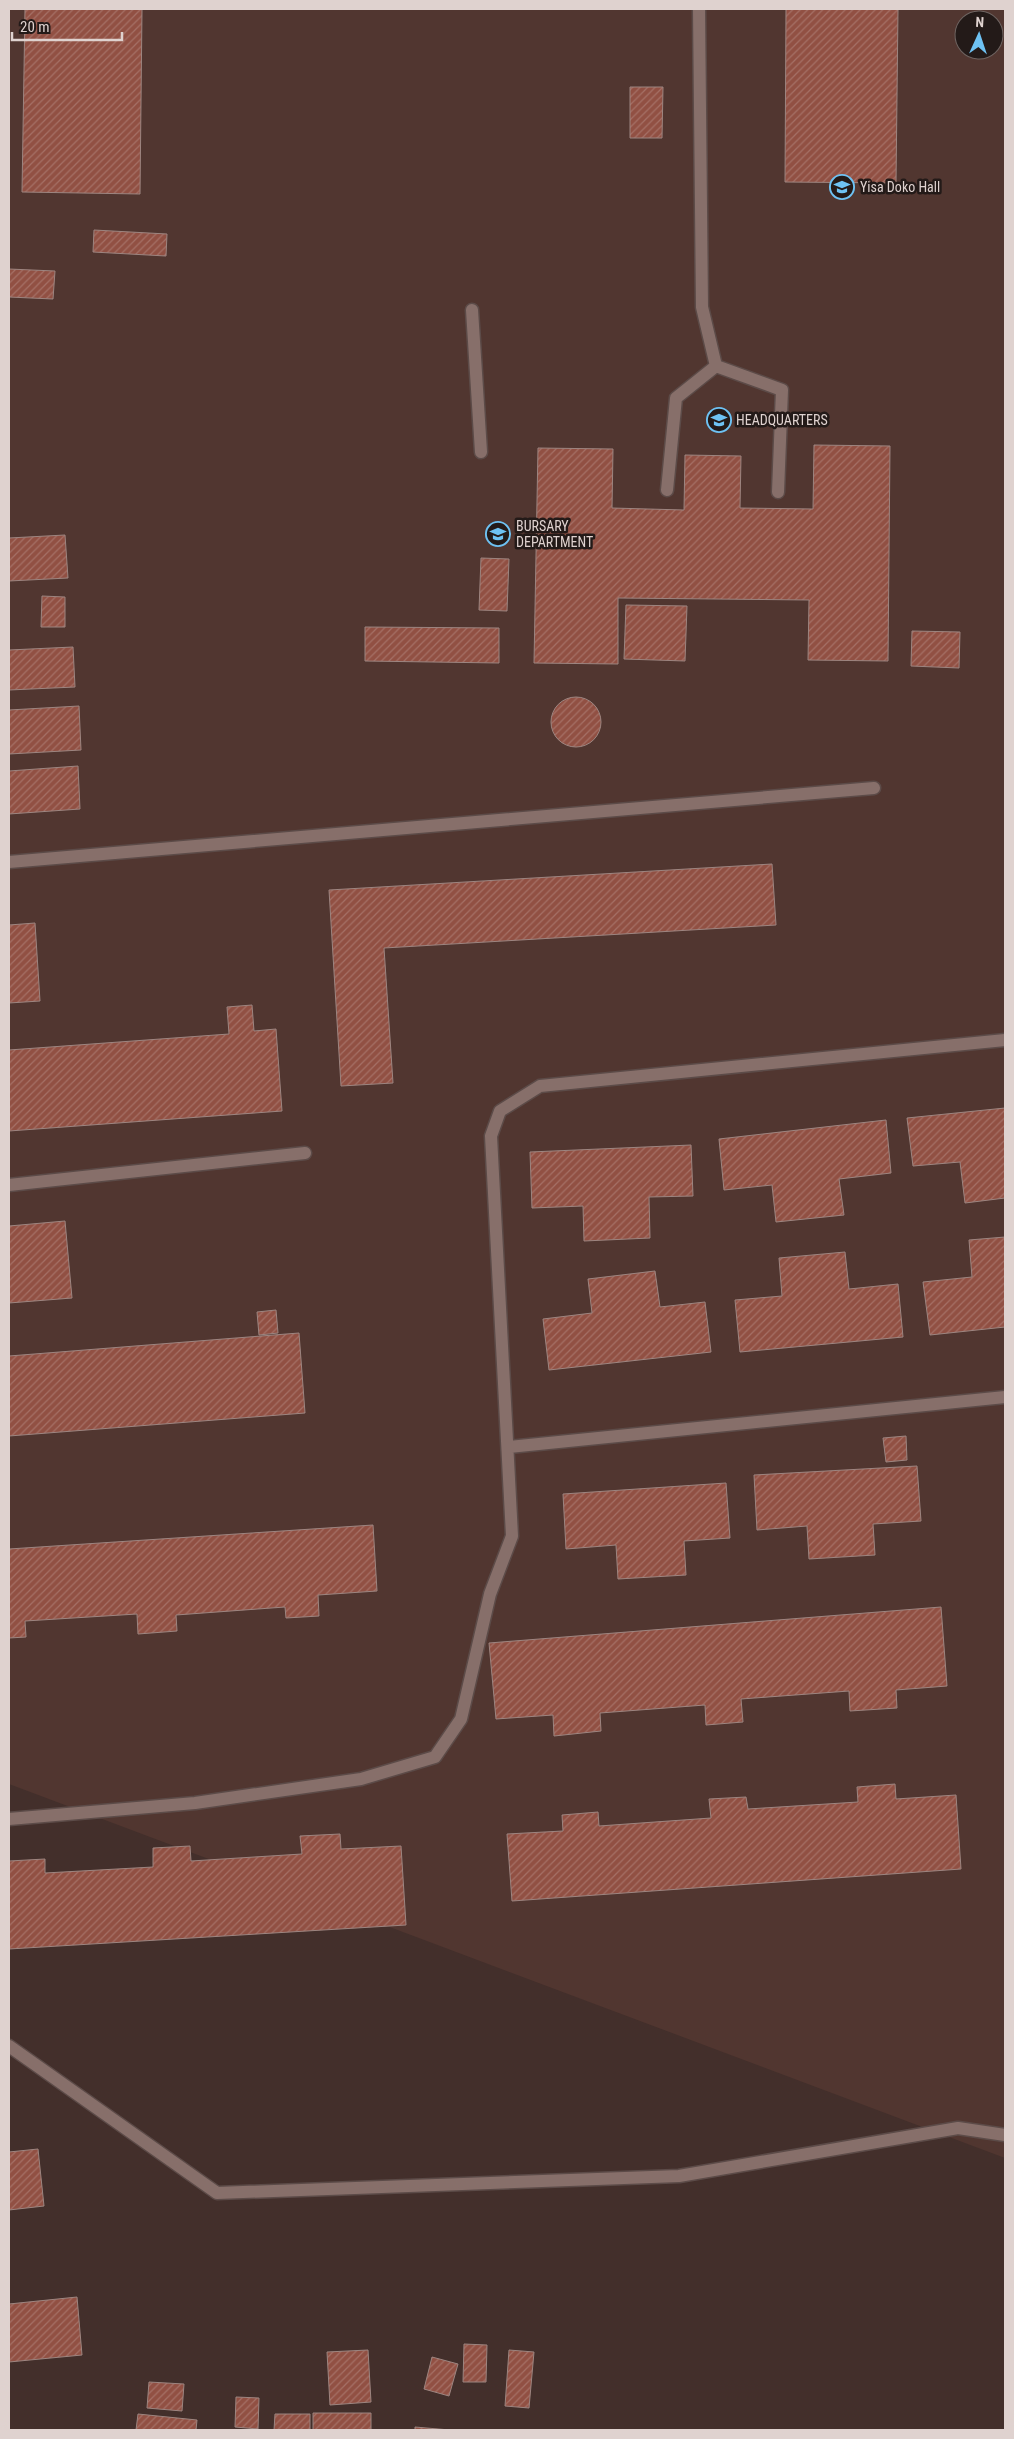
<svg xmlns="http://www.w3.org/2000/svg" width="1014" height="2439" font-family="'Roboto Condensed',sans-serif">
<defs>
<pattern id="building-hatch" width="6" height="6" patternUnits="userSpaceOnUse" patternTransform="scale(1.25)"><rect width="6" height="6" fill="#915043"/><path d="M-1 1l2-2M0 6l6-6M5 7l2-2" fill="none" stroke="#a57066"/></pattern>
</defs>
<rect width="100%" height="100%" fill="#432f2b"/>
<path fill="#513630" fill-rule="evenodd" d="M9 9H1005V2158L9 1784ZM964 20H994V50H964Z"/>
<path fill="url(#building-hatch)" stroke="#9d8580" d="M25 9H142L140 194 22 192Z
M786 9H898L896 183 785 182Z
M630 87H663L662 138H630Z
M94 230 167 234 166 256 93 252Z
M9 269 55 271 53 299 9 297Z
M814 445 890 446 888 661 808 660 809 600 618 598V664L534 663 538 448 613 449 612 508 684 510 685 455 741 456 740 508 813 509Z
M65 535 68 578 9 581V538Z
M481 558 509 559 507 611 479 610Z
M42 596 65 597V627H41Z
M626 605 687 606 685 661 624 659Z
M365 627 499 628V663L365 661Z
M912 631 960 632 959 668 911 666Z
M73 647 75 687 9 690V650Z
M551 722a25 25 0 1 1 50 0a25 25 0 1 1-50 0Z
M79 706 81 750 9 754V710Z
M78 766 80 809 9 814V771Z
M772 864 776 925 384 948 393 1083 341 1086 329 890Z
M35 923 40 1001 9 1003V925Z
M252 1005 254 1031 276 1029 282 1111 9 1131V1050L229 1034 227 1007Z
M1005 1108V1198L965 1203 960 1162 913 1166 907 1118Z
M886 1120 891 1173 839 1179 844 1215 776 1222 772 1185 724 1190 719 1139Z
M691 1145 693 1196 649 1197 650 1238 584 1241 583 1206 532 1208 530 1152Z
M65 1221 72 1298 9 1303V1226Z
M1005 1237V1327L930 1335 923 1282 972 1277 969 1240Z
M845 1252 849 1289 898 1284 903 1337 740 1352 735 1300 782 1296 779 1258Z
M655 1271 660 1307 705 1302 711 1352 549 1370 543 1319 592 1313 588 1279Z
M276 1310 278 1333 259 1335 257 1312Z
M299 1333 305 1413 9 1436V1356Z
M906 1436 907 1460 886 1462 883 1438Z
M917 1466 921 1521 873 1524 875 1555 809 1559 807 1526 757 1530 754 1475Z
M726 1483 730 1538 684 1541 686 1575 618 1579 616 1545 566 1549 563 1494Z
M373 1525 377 1591 318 1595 319 1616 286 1618 285 1607 176 1615 177 1631 138 1634 137 1614 25 1621 26 1637 9 1638V1549Z
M941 1607 947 1686 896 1690 897 1708 850 1711 849 1691 741 1699 743 1722 706 1725 705 1705 600 1713 601 1731 554 1736 553 1715 496 1719 489 1643Z
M895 1784 896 1799 956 1795 961 1869 512 1901 507 1834 563 1831 562 1815 598 1812 599 1826 711 1818 709 1799 746 1797 748 1809 858 1802 857 1787Z
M340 1834 341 1849 401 1846 406 1925 9 1949V1861L45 1859V1873L153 1867V1848L190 1846 191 1861 302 1854 300 1836Z
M38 2149 44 2206 9 2210V2152Z
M77 2297 82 2355 9 2362V2304Z
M464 2344 487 2345 486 2382H463Z
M368 2350 371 2402 330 2405 327 2352Z
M509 2350 534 2352 529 2408 505 2406Z
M432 2357 458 2364 449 2396 424 2389Z
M149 2382 184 2384 182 2411 147 2408Z
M236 2397 259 2398 258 2429 235 2427Z
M313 2413H371V2430H313Z
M138 2414 197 2420 196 2430H136Z
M275 2414H310V2430H274Z
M415 2427 450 2430H415Z"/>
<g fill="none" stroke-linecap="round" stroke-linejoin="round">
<defs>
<path id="minor" d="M472 310 481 452
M716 366 782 390 778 492
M667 490 676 398 716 366 702 307 699 9
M9 862 874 788
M9 1185 305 1153
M509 1447 1005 1397
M9 1819 195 1803 361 1779 435 1757 461 1719 490 1594 512 1536 491 1136 500 1111 540 1086 1005 1040
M9 2046 217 2193 679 2176 958 2128 1005 2135"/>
</defs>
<use href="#minor" stroke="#5c4b48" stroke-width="15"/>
<use href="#minor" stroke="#876f6a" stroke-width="12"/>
</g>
<defs>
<symbol id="university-ring" viewBox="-11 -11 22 22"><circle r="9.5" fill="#231a18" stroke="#6ec2f3" stroke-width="1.5"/><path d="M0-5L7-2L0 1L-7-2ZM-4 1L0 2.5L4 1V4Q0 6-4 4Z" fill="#6ec2f3"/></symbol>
</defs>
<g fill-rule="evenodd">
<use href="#university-ring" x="828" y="173" width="28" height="28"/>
<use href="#university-ring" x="705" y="406" width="28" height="28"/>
<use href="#university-ring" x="484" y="520" width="28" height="28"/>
</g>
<g text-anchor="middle" stroke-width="5" stroke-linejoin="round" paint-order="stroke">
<g font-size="14" fill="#dfd2cf" stroke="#231a18" text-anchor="start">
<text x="860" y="192">Yisa Doko Hall</text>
<text x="736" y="425">HEADQUARTERS</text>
<text x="516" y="531">BURSARY<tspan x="516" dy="16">DEPARTMENT</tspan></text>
</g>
</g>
<rect width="1014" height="2439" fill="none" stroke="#dfd2cf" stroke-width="20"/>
<g transform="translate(979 35) rotate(3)"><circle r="24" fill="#231a18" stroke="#6e6461"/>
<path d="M0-4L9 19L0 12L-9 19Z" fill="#6ec2f3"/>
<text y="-8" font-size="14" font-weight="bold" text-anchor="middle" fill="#dfd2cf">N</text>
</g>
<path d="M12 32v8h110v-8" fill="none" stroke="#dfd2cf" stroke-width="2.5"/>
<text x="20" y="32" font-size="15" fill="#dfd2cf" stroke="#231a18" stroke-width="4" paint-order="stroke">20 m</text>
</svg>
